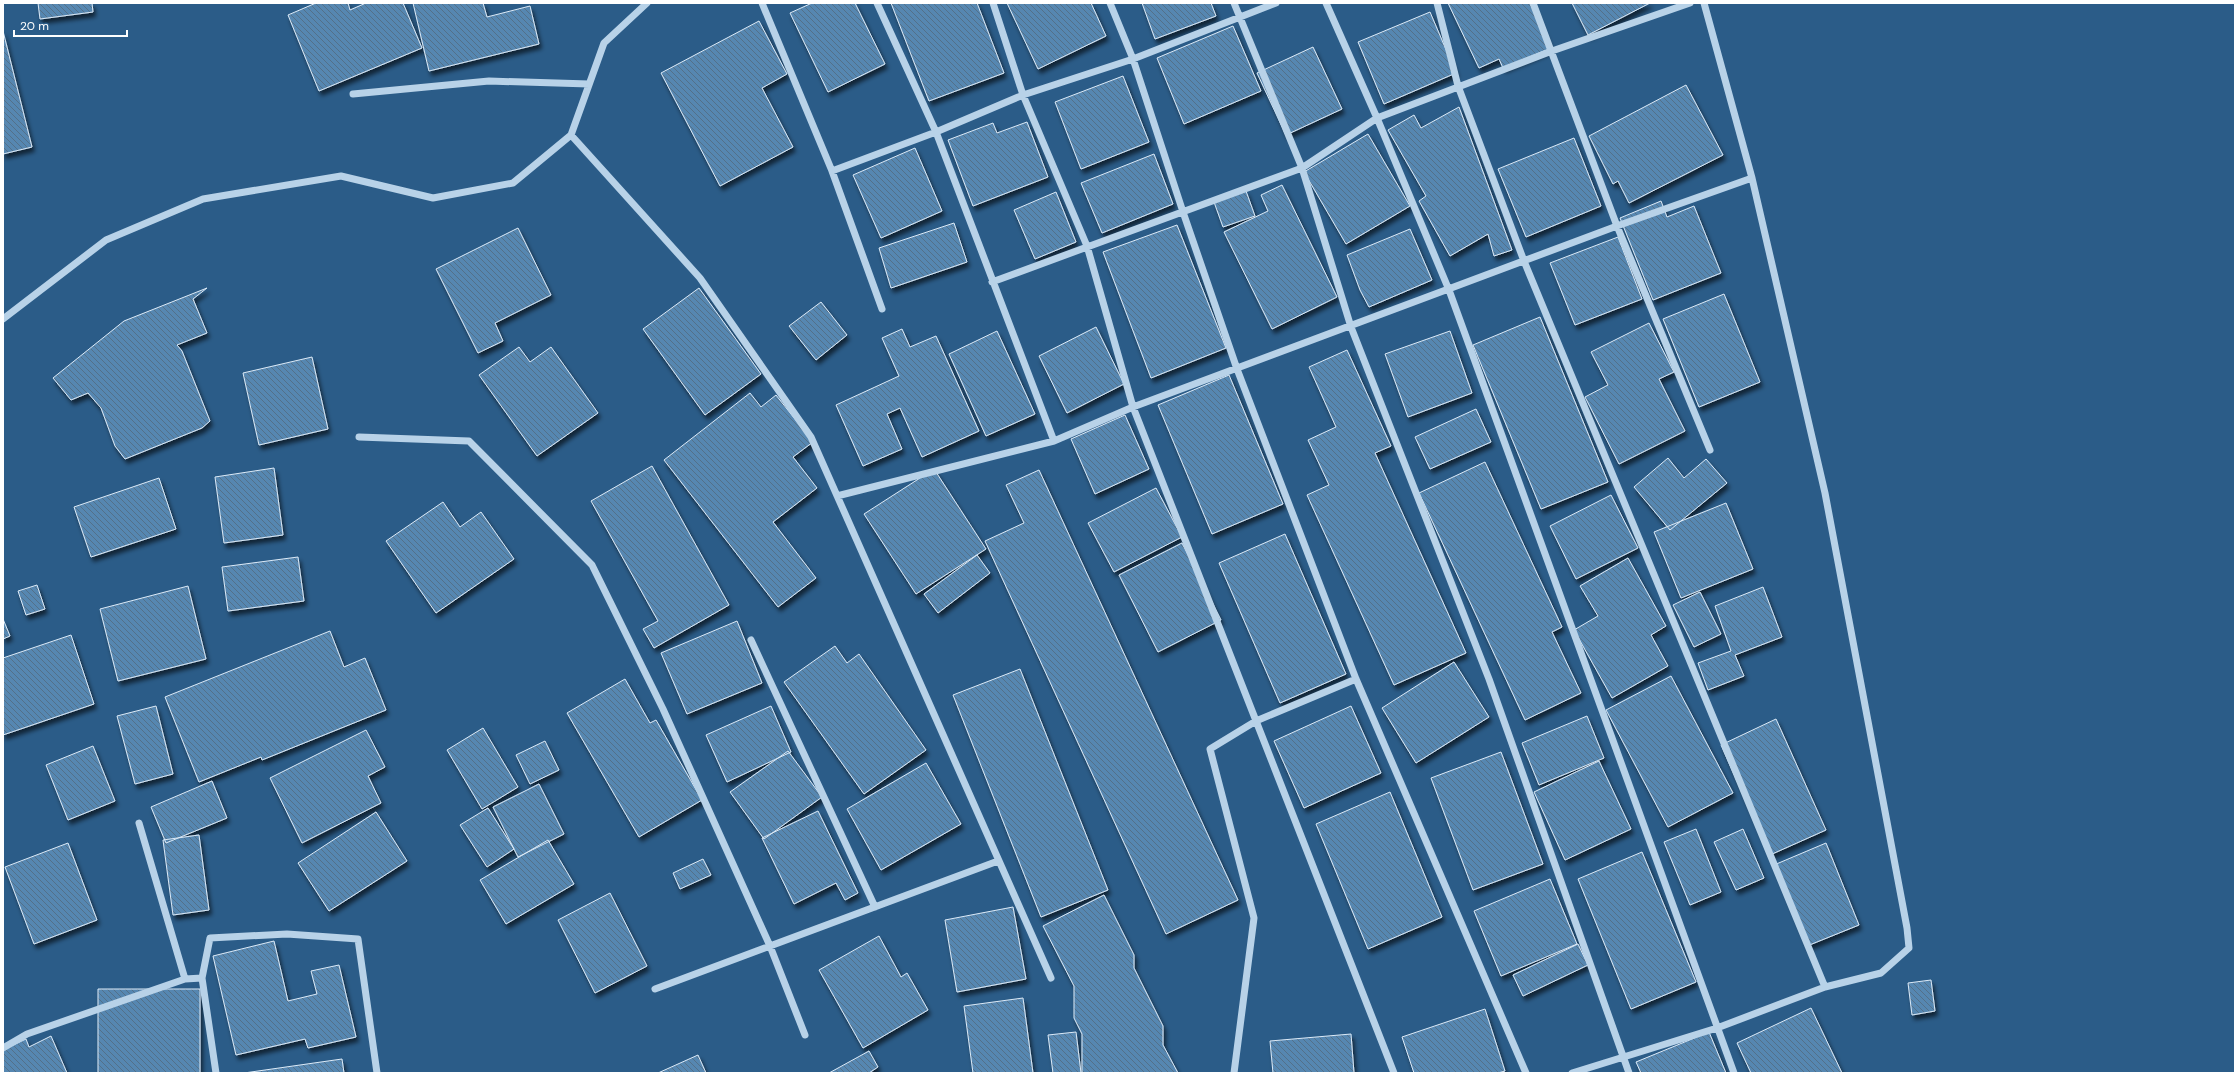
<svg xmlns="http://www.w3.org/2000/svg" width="2238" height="1076" font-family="'DM Sans',sans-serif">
<defs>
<pattern id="building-back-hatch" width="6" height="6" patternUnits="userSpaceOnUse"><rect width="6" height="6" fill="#5787b1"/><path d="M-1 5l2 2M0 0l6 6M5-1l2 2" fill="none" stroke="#536f89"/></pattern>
<filter id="shadow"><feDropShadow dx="2.5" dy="4.5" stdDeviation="2" flood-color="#0009"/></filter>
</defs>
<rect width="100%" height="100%" fill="#2b5c88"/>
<path fill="url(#building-back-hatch)" stroke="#dceaf7" filter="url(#shadow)" d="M38 3H92L93 12 40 19Z
M316 3H348L350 10 366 3H403L422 48 319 91 288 15Z
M413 3H483L487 17 530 6 539 44 429 71Z
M812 3H855L885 64 828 92 790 13Z
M891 3H977L1004 73 929 101Z
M1007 3H1091L1106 36 1038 69Z
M1142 3H1211L1216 16 1155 39Z
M1448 3H1530L1551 48 1503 68 1499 59 1479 68Z
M1572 3H1650L1588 35Z
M1430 12 1456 73 1384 104 1358 42Z
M759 21 787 74 762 88 793 147 720 186 661 73Z
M1233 26 1261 91 1184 124 1157 58Z
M3 31 32 147 3 154Z
M1313 47 1342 109 1286 135 1257 73Z
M1123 76 1149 142 1081 169 1055 102Z
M1686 85 1723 155 1629 203 1618 181 1613 184 1589 136Z
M1459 107 1512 250 1494 256 1488 234 1450 256 1419 201 1426 196 1388 130 1414 115 1421 128Z
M1027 122 1048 177 973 206 948 140 993 123 997 133Z
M1368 134 1410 206 1346 244 1304 172Z
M1574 138 1601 206 1526 237 1498 169Z
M915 148 942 211 881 238 853 175Z
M1154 154 1173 204 1102 233 1081 183Z
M1282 185 1337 297 1272 329 1224 232 1268 211 1261 195Z
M1246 191 1255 216 1223 227 1214 202Z
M1056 192 1076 242 1035 259 1014 210Z
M1661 201 1667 217 1694 206 1721 273 1653 300 1620 218Z
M954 223 967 262 891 288 879 248Z
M1177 225 1226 348 1151 378 1103 252Z
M518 228 551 295 495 323 503 341 478 353 436 269Z
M1410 229 1432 280 1369 307 1360 290 1347 255Z
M1618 237 1642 299 1575 325 1550 263Z
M207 288 193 299 207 333 177 345 182 351 210 421 202 428 125 459 115 446 101 408 88 393 71 400 53 378 124 321Z
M699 288 761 374 705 415 643 329Z
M1724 294 1760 382 1699 407 1663 319Z
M821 302 847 335 816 360 789 326Z
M1540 317 1608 482 1541 509 1473 345Z
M1649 323 1674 372 1659 379 1685 431 1619 464 1585 397 1608 385 1591 352Z
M1096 327 1124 384 1067 413 1039 356Z
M902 329 910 347 936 336 979 431 922 457 900 408 887 414 902 449 863 466 836 405 899 376 882 338Z
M997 331 1035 414 986 436 949 354Z
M1450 331 1472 393 1408 417 1385 354Z
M519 347 530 362 551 347 598 413 537 456 479 375Z
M1347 350 1391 446 1375 453 1466 653 1394 685 1307 495 1329 485 1308 440 1336 427 1309 367Z
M312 357 328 429 259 445 243 373Z
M1229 375 1283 504 1212 534 1158 405Z
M750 393 761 407 776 395 813 442 793 457 817 488 773 522 816 578 778 607 664 460Z
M1476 409 1491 442 1430 469 1415 437Z
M1125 415 1149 469 1095 494 1071 439Z
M1668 458 1684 478 1706 459 1727 483 1670 530 1634 487Z
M1485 462 1562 627 1552 632 1581 693 1525 720 1419 493Z
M652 466 729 605 654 648 643 629 658 621 591 501Z
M274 468 283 535 224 543 215 477Z
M934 469 986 549 916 594 864 514Z
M1039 470 1238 900 1166 934 985 541 1024 523 1006 485Z
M159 478 176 529 91 557 74 507Z
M1156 488 1182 537 1114 572 1088 523Z
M1611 495 1638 548 1576 579 1550 526Z
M443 502 460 527 481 512 514 559 436 613 386 541Z
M1726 503 1753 569 1681 598 1654 532Z
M1285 534 1346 674 1280 703 1219 563Z
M1182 543 1221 620 1158 652 1119 575Z
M977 555 990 573 938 613 924 594Z
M298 557 304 601 228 611 222 567Z
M1628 558 1666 626 1651 635 1668 666 1612 698 1574 630 1598 616 1580 586Z
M37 585 45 609 26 615 18 591Z
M188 586 206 659 118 681 100 609Z
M1763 587 1782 637 1735 655 1744 676 1708 690 1698 663 1731 651 1715 606Z
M1700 592 1721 634 1694 647 1673 605Z
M3 619 10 636 3 639Z
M737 621 762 683 687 714 661 653Z
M330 631 344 667 365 658 386 710 262 760 261 757 199 782 165 697Z
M71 635 94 704 3 735V658Z
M835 646 847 663 859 654 926 750 864 794 784 682Z
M1454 662 1489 717 1416 763 1382 708Z
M1020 669 1108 890 1041 917 953 695Z
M1671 676 1733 793 1668 827 1606 710Z
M625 679 650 723 656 720 702 800 639 837 567 713Z
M156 706 173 774 135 784 117 716Z
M771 706 791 752 727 782 706 735Z
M1351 706 1381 773 1304 808 1274 741Z
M1587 716 1604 758 1539 785 1522 743Z
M1776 719 1826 830 1770 855 1721 745Z
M483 728 518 787 482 809 447 750Z
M366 730 385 767 368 776 381 803 302 843 270 778Z
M545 741 559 770 530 784 516 755Z
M93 746 115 801 68 820 46 765Z
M788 751 822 797 764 839 730 792Z
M1501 752 1543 864 1473 890 1431 778Z
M1599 761 1631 829 1565 860 1534 792Z
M926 763 961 824 881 870 847 809Z
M212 781 227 818 166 843 151 807Z
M539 784 564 834 518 857 493 807Z
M1390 792 1442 917 1368 949 1316 824Z
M488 808 514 849 487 867 460 825Z
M818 811 858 893 845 900 836 883 794 904 762 838Z
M376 812 407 861 329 911 298 863Z
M1696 829 1721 892 1690 905 1664 842Z
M1743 829 1764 878 1736 890 1714 842Z
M199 835 209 910 173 915 163 840Z
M548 840 574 884 506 924 480 880Z
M68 843 97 920 34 944 5 867Z
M1826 843 1859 925 1807 946 1774 865Z
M1642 852 1696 982 1631 1009 1578 879Z
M703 859 711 875 680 889 673 873Z
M1550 879 1577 944 1501 976 1474 911Z
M610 893 647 966 595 993 558 920Z
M1104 895 1134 955V968L1163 1026V1045L1178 1073H1082V1034L1074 1018V986L1043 926Z
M1013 907 1026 979 957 992 945 920Z
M879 936 901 977 907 973 928 1010 863 1048 819 970Z
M274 941 288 1001 317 994 311 971 339 965 356 1037 308 1048 305 1039 236 1055 213 956Z
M1578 944 1588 965 1523 996 1513 975Z
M1931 980 1935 1011 1912 1015 1908 983Z
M98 989H200V1073H98Z
M1023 998 1033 1073H973L964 1006Z
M1811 1008 1842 1073H1751L1737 1043Z
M1485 1009 1505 1071 1498 1073H1414L1402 1037Z
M1076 1032 1081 1073H1053L1048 1035Z
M1709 1032 1726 1073H1641L1636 1062Z
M1351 1034 1354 1073H1273L1270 1041Z
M51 1036 67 1073H3V1050L26 1039 29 1047Z
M869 1051 878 1067 869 1073H829Z
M698 1055 706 1073H658Z
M342 1059 344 1073H244Z"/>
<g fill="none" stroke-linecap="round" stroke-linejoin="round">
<path stroke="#b8d2e8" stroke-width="7" d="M762 3 832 171 882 309
M877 3 936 132 1054 441
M993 3 1023 95 1087 246 1133 407 1394 1073
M1110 3 1133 59 1183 212 1237 369 1356 679 1526 1073
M1234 3 1302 168 1351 327 1489 679 1629 1073
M1326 3 1377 118 1449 290 1734 1073
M1437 3 1458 86 1524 261 1825 987 1717 1028 1572 1073
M1533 3 1617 226 1710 450
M1704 3 1752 178 1825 493 1907 928 1909 948 1881 973 1825 987
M353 94 489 81 589 84
M571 135 700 278 811 437 1051 978
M832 171 936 132 1023 95 1133 59 1276 3
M992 282 1302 168 1377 118 1552 51 1690 3
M3 319 106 240 203 199 341 176 433 198 513 183 571 135 604 43 647 3
M359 437 469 441 592 565 663 709 770 946 805 1035
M837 496 1054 441 1133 407 1617 226 1752 178
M751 640 875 907
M139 823 185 979
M202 978 216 1073
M655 989 998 861
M3 1048 27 1034 185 979 202 978 210 938 287 934 358 939 377 1073
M1234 1073 1254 918 1210 749 1256 721 1356 679"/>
</g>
<rect width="2238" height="1076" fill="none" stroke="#ffffff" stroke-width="8"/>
<path d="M14 30v6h113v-6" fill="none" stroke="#ffffff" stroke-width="2"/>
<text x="20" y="30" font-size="12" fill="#ffffff" stroke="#2b5c88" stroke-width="3" paint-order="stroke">20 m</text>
</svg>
